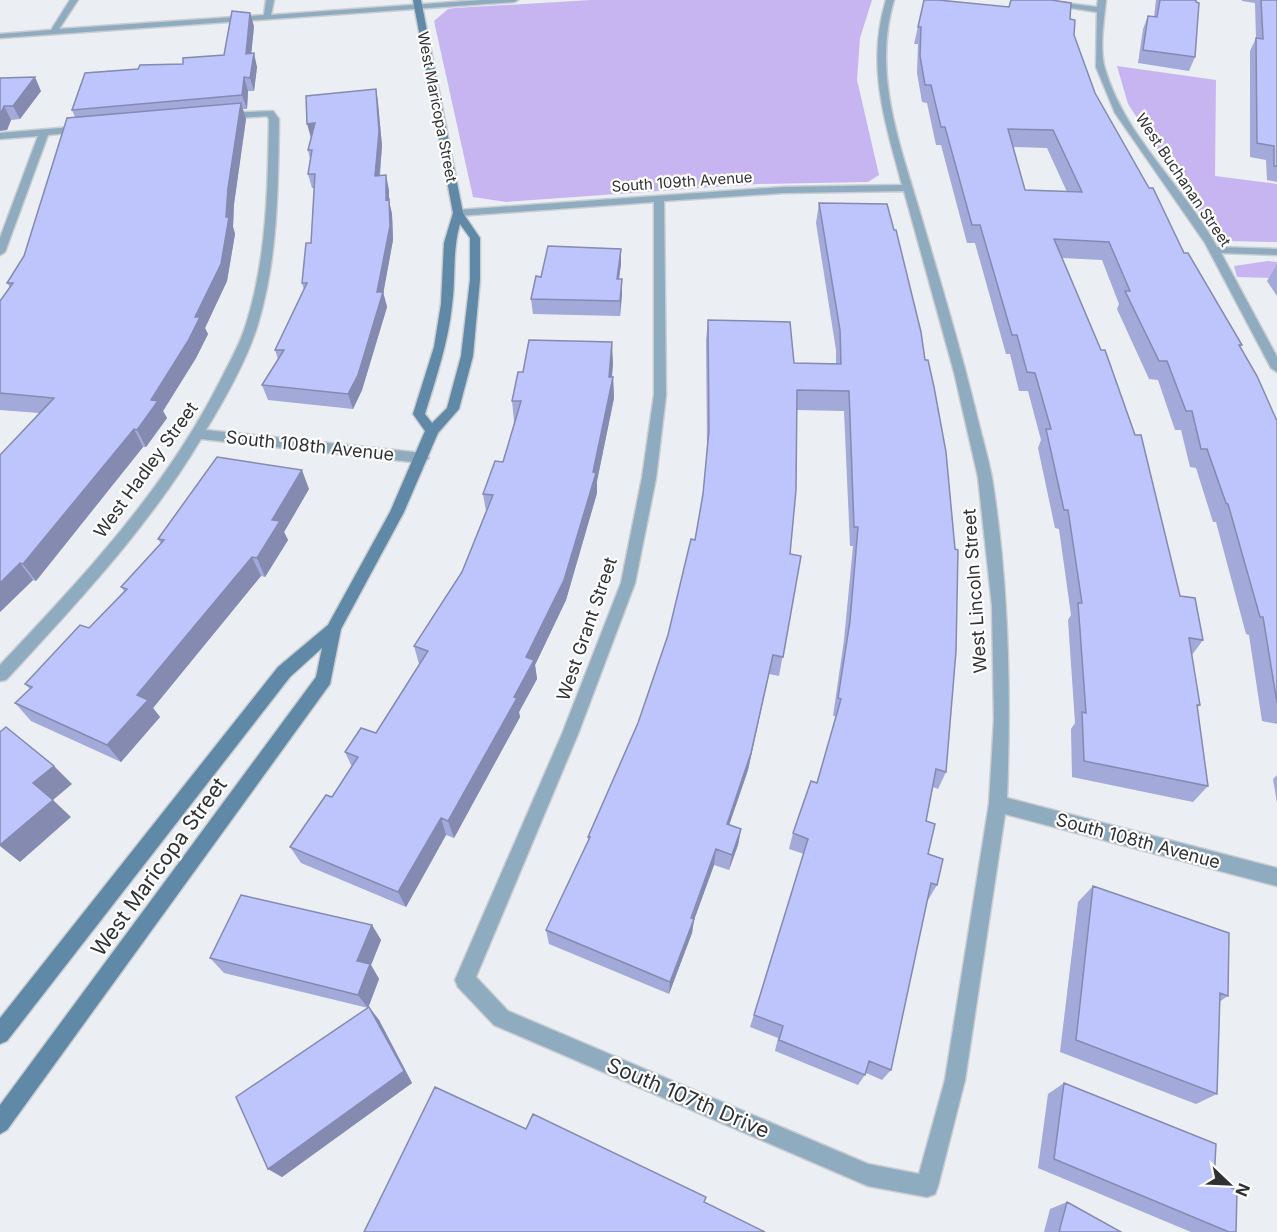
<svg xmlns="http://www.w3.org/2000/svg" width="1277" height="1232" font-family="Inter,sans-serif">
<rect width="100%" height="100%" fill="#ebeef3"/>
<path fill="#c7b5f2" d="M591 0H872L860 38 857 80 879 175 868 182 757 184 506 202 473 197 434 21 448 9 455 8Z
M1117 66 1216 80 1215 176 1277 184V242L1226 241 1215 236 1128 104Z
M1268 261 1277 262V278L1237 277 1234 266Z"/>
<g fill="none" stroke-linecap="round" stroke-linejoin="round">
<defs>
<path id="street" d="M70 0H78L59 29 264 15 266 0H274L271 15 481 0H518L514 2 0 38V34L51 30Z
M886 0H894C872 75 900 144 921 216 940 281 960 346 976 412 981 434 988 456 992 478 1009 584 1011 692 1007 798L1277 868V886L1005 814 965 1080 938 1186 935 1194 927 1197 868 1186 494 1025 458 987 455 980 562 734 621 583 642 478 654 395V202L458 216 453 213 458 210 783 187 902 185C885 121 866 66 886 0ZM904 191 954 372 978 477 992 606 994 720 989 804 945 1080 919 1174 868 1164 508 1011 476 977 578 734 635 583 656 478 666 395 664 201 783 193Z
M1019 0H1041L1097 7 1098 0H1106C1104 21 1099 48 1105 69 1125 137 1184 186 1217 247L1277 249V255L1221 253 1277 357V372L1271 368 1205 243 1115 113 1096 67 1097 12Z
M273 111 279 119C278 187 278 258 258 324 247 360 226 397 206 430L422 453 429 458 422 463 201 439C148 528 76 604 6 680L0 681V665C82 578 165 490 219 383 229 363 241 343 247 321 267 256 268 186 269 119L267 116 224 119 219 116 224 113Z
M84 126 89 129 87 131 48 135 5 252 0 255V238L38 136 0 139V133Z"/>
<path id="secondary" d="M413 0H421L463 213 480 238V280L473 356 459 409 438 433 404 512 341 629 330 684 7 1130 0 1134V1105L316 677 322 648 290 677 7 1041 0 1044V1018L278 667 328 625 390 512 425 431 413 414 434 347 441 304 444 243 453 213ZM460 224 470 238V280L461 356 447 408 432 423 425 414C436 378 448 343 452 306 456 278 452 251 460 224Z"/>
</defs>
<use href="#street" stroke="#c9ccd0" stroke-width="3"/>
<use href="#secondary" stroke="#c9ccd0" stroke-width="3"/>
<use href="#street" fill="#8eabbf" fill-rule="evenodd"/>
<use href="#secondary" fill="#5f89a7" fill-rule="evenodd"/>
</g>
<path fill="#a3a9d9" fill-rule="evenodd" d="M924 0 1070 19 1074 35 1095 93 1184 253 1242 345 1240 347 1277 421V724L1262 721 1249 635 1246 634 1216 522H1213L1196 468 1190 467 1181 430H1175L1158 380 1149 379 1117 309 1119 304 1102 260 1062 258 1180 596 1203 640 1192 655 1200 705 1197 708 1208 786 1193 802 1072 777 1071 729 1075 723 1068 620 1071 615 1059 529 1055 528 1038 448 1041 440 1028 391H1019L1010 354H1006L975 243H967L941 145H936L927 103 922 102 917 73 918 44H914ZM1013 147 1047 148 1067 192 1025 190Z
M1156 0H1196L1195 57 1189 71 1138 63 1143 29 1148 16 1154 17Z
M1242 0H1277V182L1267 180 1266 160 1250 157V51L1256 38 1255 3 1242 1Z
M254 26 251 53 257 67 254 91H248L247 109H242L246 119 234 204 233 227 235 234 227 281 205 328 208 334 196 358 163 411 167 418 146 447H143L36 581 33 580 0 612 39 413 0 410V301L10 287 7 283 24 256 75 117 72 110 138 69 183 64 224 55Z
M0 78 41 91 20 119 11 120 7 130Z
M376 89 378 103 382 146 380 176 389 190V201L392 214 393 240 383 292 387 307 362 390 353 409 268 400 262 385 278 359 275 350 304 290 302 283 311 243 314 188H312L308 174 310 159 308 150Z
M819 203 946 772 938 789 933 787 926 821 928 854 937 885 928 900 927 899 891 1070 882 1080 866 1073 858 1085 775 1051 778 1038 750 1027 804 854 789 849 793 833 817 783 836 716H833L844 640 853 546H850L844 411 797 410 790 554 801 556 779 676 769 674 748 770 729 825 741 829 738 845 729 870 714 865 694 920 692 933 669 994 549 944 546 930 588 841V837L638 723 668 635 695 540 703 494 707 447 706 340 708 320 794 363 836 364V350L816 223Z
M621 264 619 279 622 294 620 316 533 314 531 299 541 277Z
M1277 264V296L1267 281Z
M613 363 612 377H613L614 398 597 481V493L566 600 535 665 537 679 519 712 520 717 454 838 446 835 406 907 301 863 290 847 332 797 352 767 345 752 376 733 419 664 414 646 462 572 486 511 483 494 503 462 515 422 514 421 512 401 523 372Z
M309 489 284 532 288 540 265 577 261 576 153 708 160 717 121 762 31 721 15 703 30 689 25 684 89 628 124 591 121 587 161 544 158 539Z
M1277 775V803L1273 779Z
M1093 886 1228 996 1219 1002 1217 1094 1196 1104 1060 1052 1078 902Z
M372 925 381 940 371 965 379 979 368 1008 369 1007 379 1020 412 1083 282 1177 268 1169 368 1008 224 973 210 958Z
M1064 1083 1214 1181 1236 1232H1191L1038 1168 1048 1094Z
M1067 1202 1121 1232H1044L1050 1209Z"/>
<path fill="#848ab0" d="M250 13 254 26 250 67 246 54Z
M254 53 257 67 254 91 250 78Z
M35 77 41 91 20 119 13 106Z
M244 77 248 91 247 109 242 95Z
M376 89 378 103 382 146 378 191 375 176Z
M241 103 246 119 234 204 233 227 235 234 227 281 205 328 208 334 196 358 163 411 167 418 146 447 137 430 151 400 226 217 228 188Z
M4 106 11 120 7 130 0 131V115Z
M315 123 311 138 307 124Z
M386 175 389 190V201L392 214 393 240 383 295V292L387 307 362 390 353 409 348 394 377 292 386 200Z
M621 249V264L617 293V279Z
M622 279V294L620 316V301Z
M612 342 613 363 611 388 613 377 614 398 597 481V493L566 600 535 665 537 679 519 712 520 717 454 838 448 821 514 697 526 657 593 472 609 377Z
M134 429 143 447 36 581 23 564Z
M302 470 309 489 284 532 288 540 265 577 257 558 272 520Z
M252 557 261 576 153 708 160 717 121 762 107 745 137 695Z
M20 563 33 580 0 612V583Z
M773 655 748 770 724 840 727 824Z
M54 766 72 784 53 800 71 817 20 862 0 846V845L33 783Z
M441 818 446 835 406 907 398 892Z
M741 829 738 845 729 870 732 855Z
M716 849 714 865 694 920 692 933 669 994 670 982Z
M372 925 381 940 371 965 379 979 368 1008 358 995 357 961Z
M369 1007 379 1020 412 1083 282 1177 268 1169Z"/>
<path fill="#bdc5fc" stroke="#848ab0" stroke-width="1.5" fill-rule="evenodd" d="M924 0H938L1009 7 1011 0H1051L1071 3 1070 19 1075 20 1074 35 1095 93 1149 188H1153L1184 253H1188L1242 345H1239L1257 376 1277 421V703L1263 617H1260L1228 504 1226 503 1207 449H1201L1192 411H1186L1167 361H1159L1125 291H1130L1109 242 1054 239 1101 350H1105L1135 435H1141L1180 596 1195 598 1203 640 1189 638 1200 705H1197L1208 786 1084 761 1082 712 1086 713 1078 603H1082L1068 510H1064L1046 429H1051L1035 373 1027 372 1017 335H1012L980 225H972L945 127H941L931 85H925L920 56 921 27H918ZM1008 129 1053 130 1082 192 1025 190Z
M1160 0H1196V2L1199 3 1195 57 1143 50 1148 16 1157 17Z
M1261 0H1277V166H1274V146L1257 143 1256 38 1263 39Z
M232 11 250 13 246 54 254 53 250 78 244 77 242 95 72 110 85 73 138 69 140 65 183 64V58L224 55Z
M35 77 13 106H4L0 115V78Z
M376 89 379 132 375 176 386 175V200L389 199 390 226 377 292H383L358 375 348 394 262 385 284 350H275L307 283H302L306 243H311L315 174H308L312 150H308L315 123 307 124 306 96Z
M241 103 228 188 226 217H229L221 264 195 317H200L188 341 151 400 158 401 137 430 134 429 23 564 20 563 0 583V455L54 398 0 393V301L13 283H7L24 256 67 118Z
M819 203 887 204 894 230H896L921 332 925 360H928L934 387 946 452 955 549 958 550 956 651 946 772 936 769 926 821 935 824 928 854 943 859 937 885 931 883 891 1070 869 1061 865 1075 779 1040 783 1026 754 1015 808 839 793 833 811 781 817 783 841 699 838 698 850 621 858 527H854L849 391 797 390 796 490 790 554 801 556 783 657 773 655 751 753 727 824 741 829 732 855 716 849 691 918 694 919 670 982 546 930 590 837H588L638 723 668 635 691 539 695 540 703 494 709 430 708 320 790 322 794 363 841 364 840 330Z
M548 246 621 249 617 279H622L620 301 531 299 536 276 541 277Z
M529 340 612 342 609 377H613L593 472 596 473 564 580 526 657 534 660 514 697 517 698 448 821 441 818 398 892 290 847 326 795 332 797 358 757 345 752 361 728 376 733 428 651 414 646 462 572 493 495 483 494 495 461 503 462 521 401H512L518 372H523Z
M217 457 302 470 272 520 280 521 257 558 252 557 137 695 148 700 107 745 15 703 32 687 25 684 80 625 89 628 127 589 121 587 164 540 158 539Z
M6 727 54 766 33 783 53 800 0 845V732Z
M1093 886 1229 933 1228 996 1220 993 1217 1094 1076 1040Z
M241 895 372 925 357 961 370 964 358 995 210 958Z
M369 1007 404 1071 268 1169 236 1097Z
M1064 1083 1216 1144 1214 1181 1237 1190 1236 1232H1229L1054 1159Z
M435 1087 526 1129 533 1114 706 1197 704 1202 765 1232H364Z
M1067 1202 1121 1232H1059Z"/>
<g text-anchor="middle" stroke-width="4.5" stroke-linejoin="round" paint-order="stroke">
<g font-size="15" fill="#303133" stroke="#fff">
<text transform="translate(437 107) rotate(79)" y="5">West Maricopa Street</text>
<text transform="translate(1183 180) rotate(56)" y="5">West Buchanan Street</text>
<text transform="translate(682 182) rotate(-4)" y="5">South 109th Avenue</text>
</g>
<g font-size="18" fill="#303133" stroke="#fff">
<text transform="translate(310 446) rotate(6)" y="6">South 108th Avenue</text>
<text transform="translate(146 470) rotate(-54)" y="6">West Hadley Street</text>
<text transform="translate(975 591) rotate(-94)" y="6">West Lincoln Street</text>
<text transform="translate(587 629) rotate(-71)" y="6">West Grant Street</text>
<text transform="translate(1138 841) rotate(15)" y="6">South 108th Avenue</text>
</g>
<g font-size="21" fill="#303133" stroke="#fff">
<text transform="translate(159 867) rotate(-54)" y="7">West Maricopa Street</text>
<text transform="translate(688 1098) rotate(23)" y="7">South 107th Drive</text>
</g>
</g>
<g transform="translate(1229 1184) rotate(113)" stroke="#ffffff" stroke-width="4.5" paint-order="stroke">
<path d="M0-4.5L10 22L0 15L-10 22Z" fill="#303133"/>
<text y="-9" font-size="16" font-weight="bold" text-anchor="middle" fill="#303133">N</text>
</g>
</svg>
